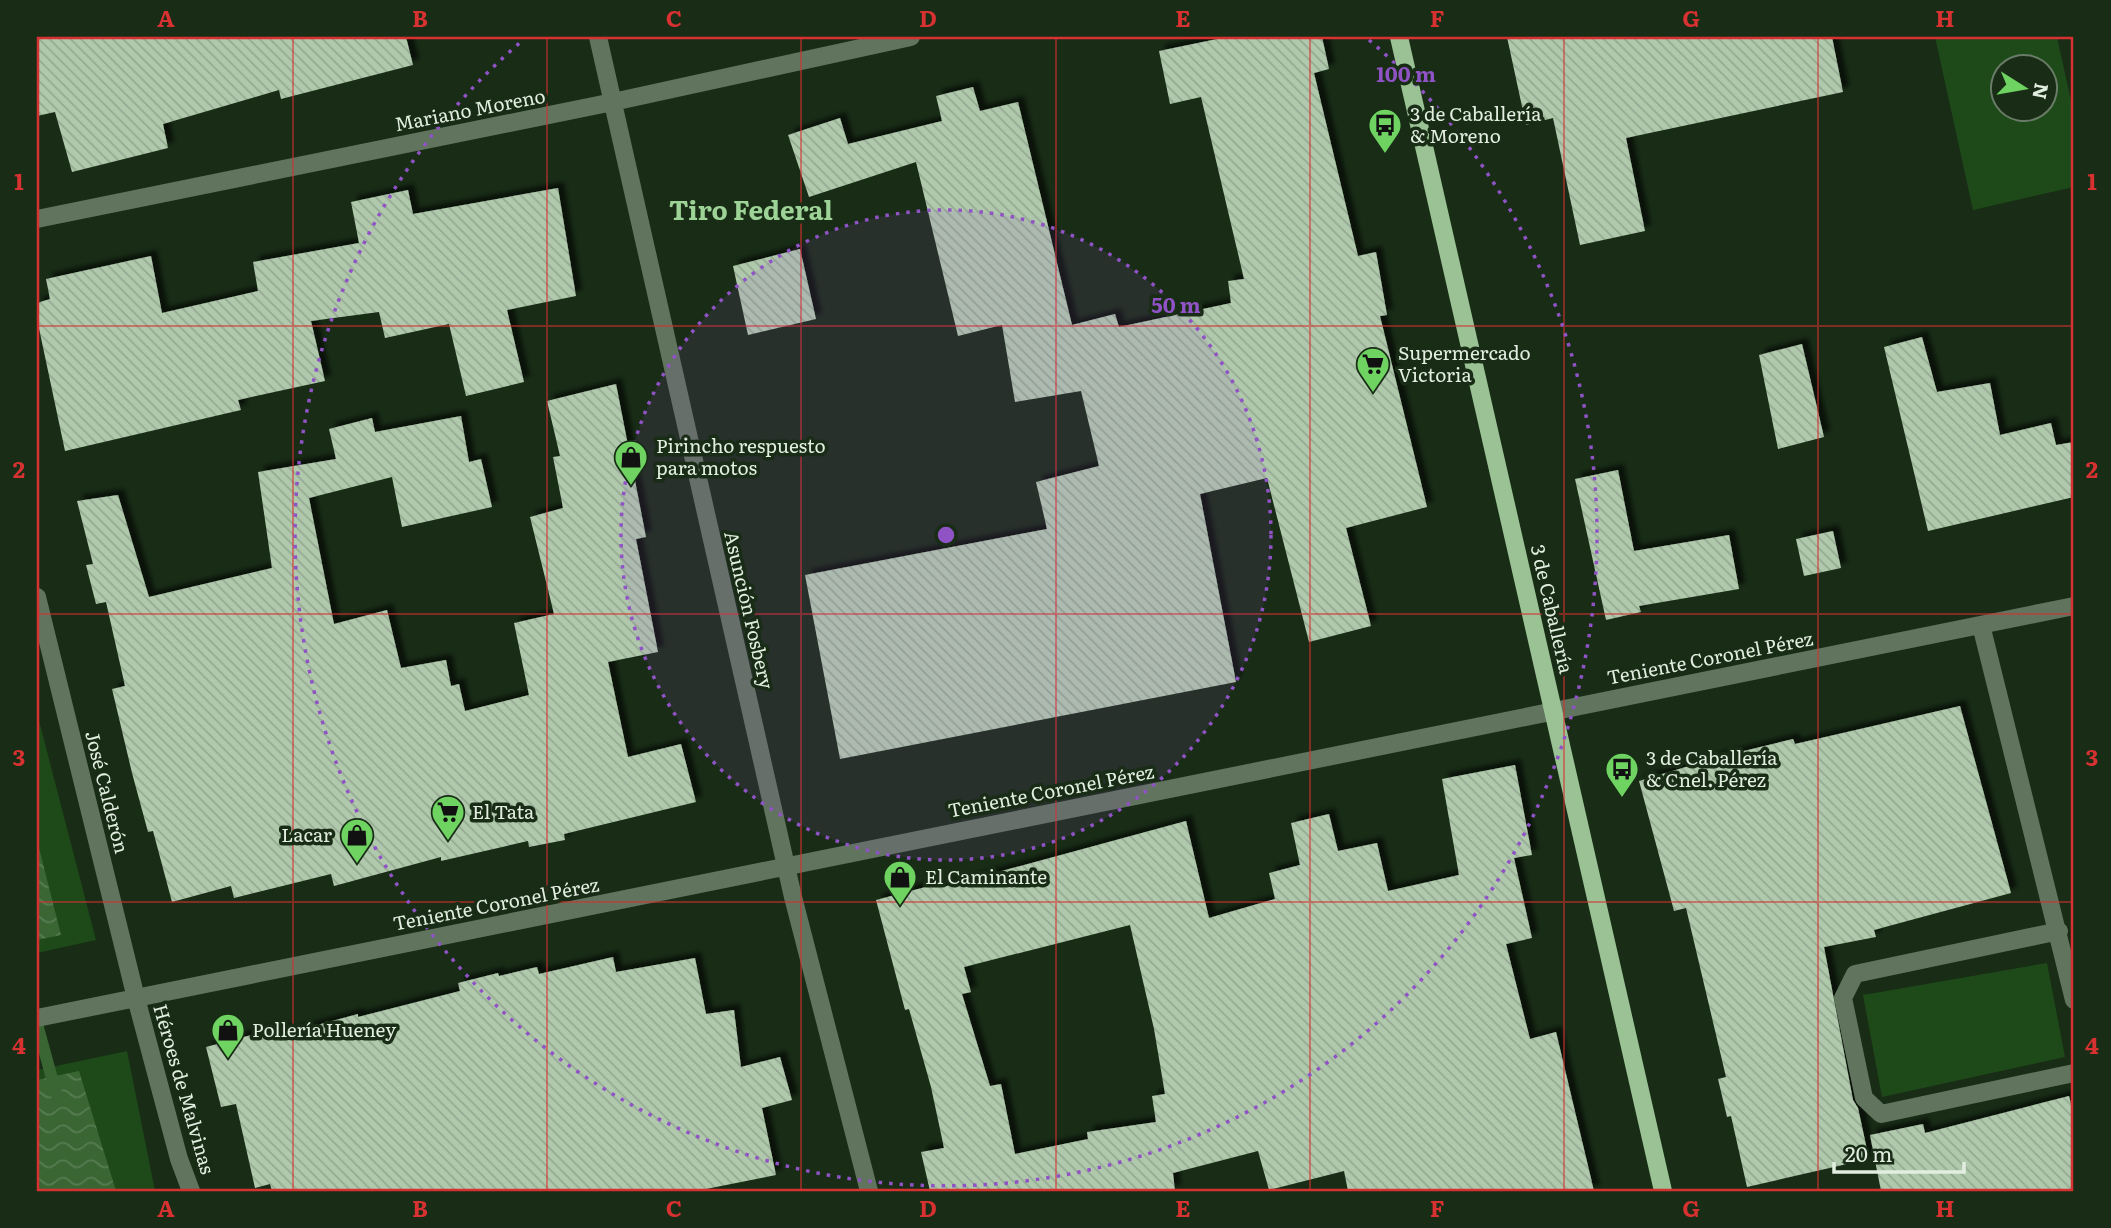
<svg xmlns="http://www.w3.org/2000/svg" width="2111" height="1228" font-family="Literata,serif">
<defs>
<pattern id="water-waves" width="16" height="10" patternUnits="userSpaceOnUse" patternTransform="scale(1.75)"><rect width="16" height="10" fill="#3a6634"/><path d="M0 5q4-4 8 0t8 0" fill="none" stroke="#567c51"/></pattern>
<pattern id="building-back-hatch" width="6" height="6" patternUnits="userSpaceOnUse" patternTransform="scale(1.75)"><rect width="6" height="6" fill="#b0c9ac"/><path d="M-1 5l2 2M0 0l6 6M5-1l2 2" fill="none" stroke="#95a992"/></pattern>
<filter id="shadow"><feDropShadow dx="6" dy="-6" stdDeviation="2" flood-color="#0009"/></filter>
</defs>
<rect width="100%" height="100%" fill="#182c16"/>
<path fill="#1e4919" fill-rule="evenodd" d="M1935 37H2057L2074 114V187L1973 210ZM2002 66H2044V108H2002Z
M37 713 96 940 37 953Z
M2047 963 2065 1057 1882 1097 1863 995Z
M127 1051 155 1191H37V1070Z"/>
<path fill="url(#water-waves)" d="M37 840 61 935 37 940Z
M79 1071 116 1191H39L37 1080Z"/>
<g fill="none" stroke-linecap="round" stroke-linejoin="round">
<path stroke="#3a6634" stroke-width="12" d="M37 1024 56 1093"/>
</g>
<path fill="url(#building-back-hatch)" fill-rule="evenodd" filter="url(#shadow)" d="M37 37H406L413 65 281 99 279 90 163 124 168 148 72 172 55 112 37 116Z
M1227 37H1322L1329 69 1314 73 1358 256 1376 252 1387 315 1380 316 1427 507 1346 528 1371 626 1309 642 1267 478 1200 494 1236 682 840 759 805 575 1047 529 1036 482 1099 466 1081 391 1015 402 1002 325 958 336 916 162 809 197 788 135 840 118 848 144 942 121 936 96 973 87 980 111 1018 102 1072 325 1115 314 1119 327 1231 303 1228 281 1244 279 1201 97 1170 104 1159 51Z
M1507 37H1832L1843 92 1626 138 1645 231 1580 245 1553 118 1526 125Z
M558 188 576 296 507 310 524 382 466 396 449 324 385 338 379 312 311 321 325 381 238 400 241 410 65 451 37 319V303L50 299 46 279 151 256 162 313 258 291 253 262 359 243 351 202 408 190 413 214Z
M800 249 816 319 748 335 733 266Z
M1922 337 1937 392 1990 383 2000 435 2051 423 2056 445 2074 442V497L1928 531 1884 347Z
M1802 344 1824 437 1778 449 1759 355Z
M616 384 646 537 636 539 658 652 608 662 628 757 681 744 696 802 564 834 565 840 529 847 528 841 441 861V857L334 886 331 874 234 898 231 886 172 902 153 831 148 832 132 773 112 689 125 686 106 602 96 604 86 565 93 564 77 501 118 495 149 597 272 568 258 472 336 459 329 429 372 418 375 432 461 416 469 462 481 459 492 507 402 527 392 477 309 498 334 624 387 610 401 668 446 660 451 686 459 684 465 711 529 695 514 623 554 614 530 517 563 508 553 457 560 456 547 401Z
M1618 470 1634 551 1729 535 1739 589 1639 606 1641 612 1606 620 1575 479Z
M1833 531 1841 568 1804 576 1796 539Z
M1960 706 2011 893 1874 930 1876 937 1824 947 1853 1100 1858 1108 1869 1159 1747 1187 1731 1116 1727 1117 1718 1079 1726 1077 1686 908 1674 911 1639 781 1719 757 1793 739 1795 744Z
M1515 765 1532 855 1514 858 1532 938 1506 944 1530 1039 1556 1032 1594 1191H1348L1344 1171 1269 1190 1258 1151 1173 1173 1175 1191H930L921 1152 944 1148 931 1087 909 1009 905 1010 876 900 941 883 943 887 1186 821 1209 918 1275 899 1269 873 1300 865 1291 823 1329 814 1338 851 1377 843 1388 891 1459 875 1442 779ZM1130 925 1154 1029 1165 1094 1152 1096 1156 1122 1087 1132 1088 1139 1015 1154 1001 1084 990 1086 962 994 971 992 964 967Z
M613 957 616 972 695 958 706 1014 734 1010 741 1067 780 1057 792 1100 762 1108 776 1175 696 1191H272L270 1184 255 1188 236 1104 221 1107 206 1047 282 1027 284 1034 358 1014V1017L460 991 458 983 498 973 499 976 537 967 539 974Z
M2069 1096 2074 1116V1191H1881L1870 1135 1923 1124 1925 1133Z"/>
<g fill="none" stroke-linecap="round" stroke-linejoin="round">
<path stroke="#60745e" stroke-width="18" d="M598 37 793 897 869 1191
M37 219 613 102 911 37
M37 597 136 998 179 1159 191 1191
M1981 625 2074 1000
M2059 931 1855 974 1843 998 1864 1098 1881 1114 2074 1073
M37 1018 2074 606"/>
<path stroke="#9ac294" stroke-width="18" d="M1399 37 1663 1191"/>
</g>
<path fill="none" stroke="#d73231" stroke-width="2" stroke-opacity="0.55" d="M293 37V1191M547 37V1191M801 37V1191M1056 37V1191M1310 37V1191M1564 37V1191M1818 37V1191M37 326H2074M37 614H2074M37 902H2074"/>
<circle cx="946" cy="535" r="325" fill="#9053c6" fill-opacity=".12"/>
<g fill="none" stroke="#9053c6" stroke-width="3.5" stroke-dasharray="3.5 7">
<circle cx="946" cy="535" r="325"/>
<path d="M1369 40A651 651 0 1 1 523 40"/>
</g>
<defs>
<symbol id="bus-pin" viewBox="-11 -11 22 30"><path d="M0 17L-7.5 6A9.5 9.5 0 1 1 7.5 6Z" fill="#6ed361" stroke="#182c16"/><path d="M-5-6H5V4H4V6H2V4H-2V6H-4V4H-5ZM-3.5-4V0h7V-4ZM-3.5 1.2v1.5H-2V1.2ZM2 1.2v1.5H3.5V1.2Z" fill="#111"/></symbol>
<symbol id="supermarket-pin" viewBox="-11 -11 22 30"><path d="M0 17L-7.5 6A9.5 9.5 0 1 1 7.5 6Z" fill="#6ed361" stroke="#182c16"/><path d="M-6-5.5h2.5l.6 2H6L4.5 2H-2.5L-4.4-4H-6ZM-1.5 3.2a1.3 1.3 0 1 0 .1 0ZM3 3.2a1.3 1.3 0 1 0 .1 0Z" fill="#111"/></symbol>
<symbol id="shop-pin" viewBox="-11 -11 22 30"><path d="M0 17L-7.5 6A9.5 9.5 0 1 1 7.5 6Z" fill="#6ed361" stroke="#182c16"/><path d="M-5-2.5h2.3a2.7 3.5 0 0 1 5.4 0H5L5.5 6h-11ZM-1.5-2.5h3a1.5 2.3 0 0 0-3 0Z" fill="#111"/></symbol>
</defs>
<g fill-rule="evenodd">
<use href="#bus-pin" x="1366" y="106" width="38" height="52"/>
<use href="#supermarket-pin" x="1354" y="345" width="38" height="52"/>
<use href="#shop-pin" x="612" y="438" width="38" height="52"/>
<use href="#bus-pin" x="1603" y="750" width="38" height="52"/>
<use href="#supermarket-pin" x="429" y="793" width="38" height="52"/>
<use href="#shop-pin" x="338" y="816" width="38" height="52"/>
<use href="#shop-pin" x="881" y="858" width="38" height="52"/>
<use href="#shop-pin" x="209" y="1011" width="38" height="52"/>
</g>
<g text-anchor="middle" stroke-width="7" stroke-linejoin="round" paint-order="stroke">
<g font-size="19" fill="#e2efe0" stroke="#182c16">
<text transform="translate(470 110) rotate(-11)" y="7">Mariano Moreno</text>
<text transform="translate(1552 609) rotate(77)" y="7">3 de Caballería</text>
<text transform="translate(749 610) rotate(77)" y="7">Asunción Fosbery</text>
<text transform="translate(1710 658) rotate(-11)" y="7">Teniente Coronel Pérez</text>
<text transform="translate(1051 791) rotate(-11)" y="7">Teniente Coronel Pérez</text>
<text transform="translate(107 792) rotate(76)" y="7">José Calderón</text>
<text transform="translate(496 904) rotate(-11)" y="7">Teniente Coronel Pérez</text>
<text transform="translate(184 1089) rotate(74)" y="7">Héroes de Malvinas</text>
</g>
<g font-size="19" fill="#e2efe0" stroke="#182c16" text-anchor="start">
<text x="1410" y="121">3 de Caballería<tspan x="1410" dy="22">&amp; Moreno</tspan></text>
<text x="1398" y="360">Supermercado<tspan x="1398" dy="22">Victoria</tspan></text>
<text x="656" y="453">Pirincho respuesto<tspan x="656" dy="22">para motos</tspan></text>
<text x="1646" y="765">3 de Caballería<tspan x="1646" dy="22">&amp; Cnel. Pérez</tspan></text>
<text x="472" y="819">El Tata</text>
<text x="332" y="842" text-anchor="end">Lacar</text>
<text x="925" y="884">El Caminante</text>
<text x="252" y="1037">Pollería Hueney</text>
</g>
<g font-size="26" font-weight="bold" fill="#9dd396" stroke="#182c16">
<text x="751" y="220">Tiro Federal</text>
</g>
</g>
<circle cx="946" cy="535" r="10" fill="#9053c6" stroke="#182c16" stroke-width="3.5"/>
<g font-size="21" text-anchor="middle" font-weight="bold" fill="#9053c6" stroke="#182c16" stroke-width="7" stroke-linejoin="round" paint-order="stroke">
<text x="1406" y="82">100 m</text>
<text x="1176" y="313">50 m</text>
</g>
<rect width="2111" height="1228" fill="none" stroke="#182c16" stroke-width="77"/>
<g transform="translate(2024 88) rotate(101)"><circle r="33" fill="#182c16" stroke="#697a67" stroke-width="2"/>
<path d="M0-5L12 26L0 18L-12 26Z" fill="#6ed361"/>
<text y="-10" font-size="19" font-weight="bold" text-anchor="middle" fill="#e2efe0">N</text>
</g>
<path d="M1834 1162v10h130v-10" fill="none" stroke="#e2efe0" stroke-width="3.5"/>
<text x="1845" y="1162" font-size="21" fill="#e2efe0" stroke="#182c16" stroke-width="5" paint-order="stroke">20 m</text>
<rect x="38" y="38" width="2034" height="1152" fill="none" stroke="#d73231" stroke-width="2.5"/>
<g font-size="23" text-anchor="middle" font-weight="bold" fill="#d73231">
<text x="166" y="27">A</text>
<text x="420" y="27">B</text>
<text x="674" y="27">C</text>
<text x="928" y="27">D</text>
<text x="1183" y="27">E</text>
<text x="1437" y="27">F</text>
<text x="1691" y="27">G</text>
<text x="1945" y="27">H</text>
<text x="19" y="190">1</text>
<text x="2092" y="190">1</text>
<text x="19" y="478">2</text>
<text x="2092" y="478">2</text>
<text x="19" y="766">3</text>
<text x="2092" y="766">3</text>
<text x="19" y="1054">4</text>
<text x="2092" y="1054">4</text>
<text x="166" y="1217">A</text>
<text x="420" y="1217">B</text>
<text x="674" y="1217">C</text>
<text x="928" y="1217">D</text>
<text x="1183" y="1217">E</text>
<text x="1437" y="1217">F</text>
<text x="1691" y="1217">G</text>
<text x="1945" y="1217">H</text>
</g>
</svg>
